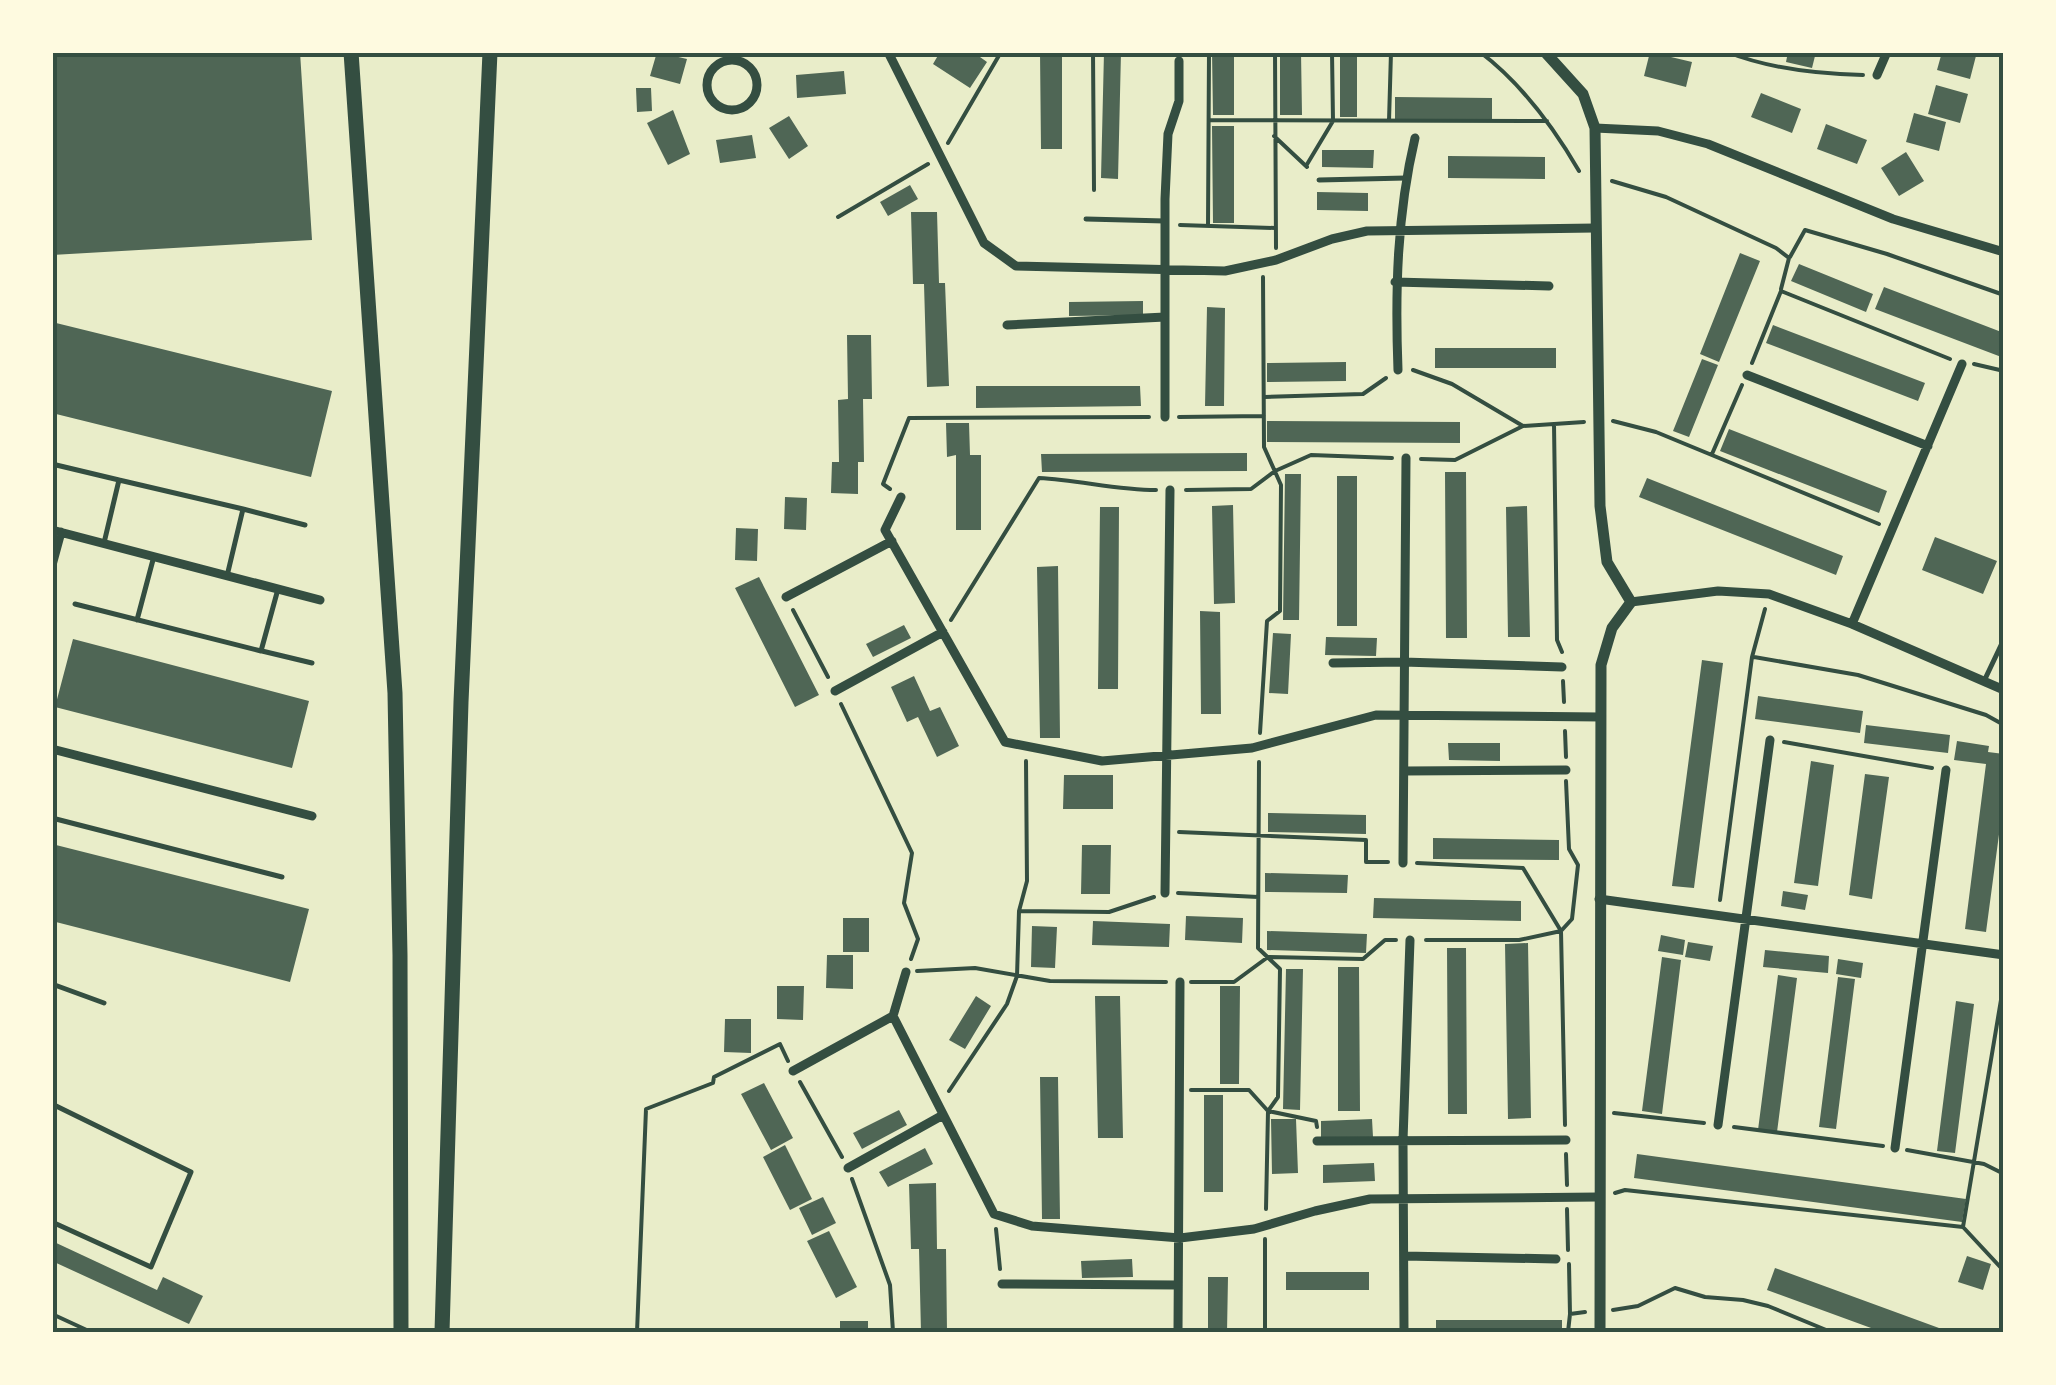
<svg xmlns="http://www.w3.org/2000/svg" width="2056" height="1385" font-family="'Space Grotesk',sans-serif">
<rect width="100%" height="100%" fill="#e9edc9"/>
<path fill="#4f6655" d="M52 52H300L312 240 52 255Z
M657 52 687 59 680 84 650 76Z
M940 52H973L987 62 970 88 933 64Z
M1040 52H1062V149H1041Z
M1104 52H1121L1118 179 1101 178Z
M1212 52H1234V115H1213Z
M1280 52H1301L1302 115H1280Z
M1340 52H1357V117H1340Z
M1650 52 1692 62 1686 87 1644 76Z
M1788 52H1816L1812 68 1786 62Z
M1942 52H1977L1970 79 1937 70Z
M844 71 846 94 797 98 796 75Z
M1936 85 1968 94 1960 123 1928 114Z
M636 88H651L652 111 637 112Z
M1761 93 1801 109 1792 133 1751 117Z
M1395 97 1492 98V119H1395Z
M673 110 690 154 668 165 647 123Z
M1914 113 1946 122 1939 151 1906 142Z
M789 116 808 146 789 159 769 128Z
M1826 124 1867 140 1857 164 1817 149Z
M1212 126H1234V223H1213Z
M752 135 756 158 720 163 716 140Z
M1322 150H1374L1373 168 1322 167Z
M1906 152 1924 181 1899 196 1881 168Z
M1448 156 1545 157V179L1448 178Z
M910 185 918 199 888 216 880 202Z
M1317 192 1368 193V211L1317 210Z
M911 212H937L939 283H945L949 386 927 387 924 284H913Z
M1740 253 1760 261 1719 362 1700 354Z
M1799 264 1873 294 1866 312 1791 281Z
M1884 287 2004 333V358L1875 309Z
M1143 301V315L1069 316V302Z
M1207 307 1225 308 1224 406H1205Z
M52 322 332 391 311 477 52 413Z
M1773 325 1925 383 1918 401 1766 343Z
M847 335H871L872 399H863L864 462H858V494L831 493 832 462H839L838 400 848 399Z
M1435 348H1556V368H1435Z
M1702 359 1718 365 1689 437 1673 431Z
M1346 362V381L1267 382V363Z
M976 386H1140L1141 406 976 408Z
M1267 421 1460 422V443L1267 442Z
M946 423H969L970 455H981V530H956V455L947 457Z
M1729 429 1887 491 1879 513 1720 451Z
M1247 453V471L1042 472 1041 454Z
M1445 472H1466L1467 638H1446Z
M1285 474H1301L1299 620H1283Z
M1337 476H1357V626H1337Z
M1647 478 1843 556 1836 575 1639 497Z
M785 497 807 498 806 530 784 529Z
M1233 505 1235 603 1214 604 1212 506Z
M1527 506 1530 637H1508L1506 507Z
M1100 507H1119L1118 689H1098Z
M736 528 758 529 757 561 735 560Z
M1935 537 1997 561 1983 594 1922 570Z
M1058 566 1060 738H1040L1037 567Z
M759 577 819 695 795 707 735 588Z
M1200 611 1220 612 1221 714H1201Z
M904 625 911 638 873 657 866 644Z
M1273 633 1291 634 1288 694 1269 693Z
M1326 637 1377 638 1376 656 1325 655Z
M73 639 309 701 292 768 55 707Z
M1702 660 1723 663 1694 888 1672 886Z
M914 676 930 711 940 707 959 746 937 757 918 717 907 722 891 687Z
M1758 696 1863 711 1860 733 1755 719Z
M1866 725 1950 735 1948 753 1864 743Z
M1957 741 1989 746 1988 752 2004 754V797L1986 932 1965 929 1986 764 1954 760Z
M1448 743H1500V761L1449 760Z
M1811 761 1834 765 1818 886 1794 883Z
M1865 774 1889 777 1872 899 1849 895Z
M1064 775H1113V809H1063Z
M1268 813 1366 815V834L1268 832Z
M1433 838 1559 840V860L1433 859Z
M52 844 309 909 290 982 52 921Z
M1082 845H1111L1110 894H1081Z
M1265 873 1348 875 1347 893 1265 892Z
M1783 891 1808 895 1805 910 1781 906Z
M1374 898 1521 901V921L1373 918Z
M1186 916 1243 918 1242 943 1185 940Z
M843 918H869V952H843Z
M1093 921 1170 924 1169 947 1092 945Z
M1032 926 1057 927 1055 968 1031 967Z
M1267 931 1367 934 1366 953 1267 950Z
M1661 935 1685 940 1683 955 1658 951Z
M1688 942 1713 946 1710 961 1685 957Z
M1528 943 1531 1118 1508 1119 1505 944Z
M1447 948H1466L1467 1114H1448Z
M1765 950 1829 956 1828 973 1763 967Z
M827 955H853V989L826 988Z
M1662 957 1681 960 1662 1114 1642 1111Z
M1838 959 1863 963 1861 978 1836 974Z
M1338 967H1359L1360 1111H1338Z
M1286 969H1303L1300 1110 1283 1109Z
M1778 975 1797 978 1777 1132 1758 1130Z
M1838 977 1855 979 1836 1129 1819 1127Z
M777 986H804L803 1020 777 1019Z
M1220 986H1240L1239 1084H1220Z
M976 996 991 1006 965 1049 949 1040Z
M1095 996H1120L1123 1138H1098Z
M1956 1001 1974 1004 1955 1153 1937 1151Z
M725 1019H751V1053L724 1052Z
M1040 1077H1058L1060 1219H1042Z
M764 1083 793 1138 771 1150 741 1094Z
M1204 1095H1223V1192H1204Z
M899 1110 907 1125 862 1149 853 1133Z
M1271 1119H1296L1298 1173 1272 1174Z
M1372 1119 1373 1137 1321 1139V1121Z
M785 1145 812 1199 790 1210 763 1157Z
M925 1148 933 1164 888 1187 879 1172Z
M1637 1154 1966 1199 1962 1222 1634 1178Z
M1374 1163 1375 1181 1323 1183V1165Z
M936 1183 937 1249H946L947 1332H921L919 1249H911L909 1184Z
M823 1197 836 1223 812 1235 799 1208Z
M829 1231 857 1287 836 1298 807 1241Z
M52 1241 157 1290 163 1277 203 1296 189 1324 52 1261Z
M1967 1256 1991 1264 1983 1290 1958 1282Z
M1132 1259 1133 1277 1082 1278 1081 1261Z
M1775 1268 1939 1328 1937 1332H1882L1767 1290Z
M1286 1272H1369V1290H1286Z
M1208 1277H1228L1227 1332H1208Z
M1436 1320H1562V1332H1436Z
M840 1321H868V1332H840Z
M1272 1328 1369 1329V1332H1272Z"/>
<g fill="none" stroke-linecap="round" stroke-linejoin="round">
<path stroke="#344e41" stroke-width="4" d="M1093 52 1094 190
M1275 52 1276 248
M1480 52C1521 83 1554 128 1579 171
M1727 52C1770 69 1817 74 1863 75
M1209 120 1547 121
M1389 121 1391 52
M1274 136 1307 167
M948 143 1001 52
M1306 166 1333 121 1332 52
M1612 181 1666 197 1776 248 1789 258 1781 289
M838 217 928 164
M1180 225 1275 228
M1208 226 1209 52
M1790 257 1805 230 1887 254 2004 295
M1752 363 1781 291 1950 359
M1974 364 2004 371
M1413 370 1452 384 1523 426 1584 422
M1265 397 1363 394 1386 378
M1179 417 1264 416
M1613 421 1656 432 1879 524
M1554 424 1557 640 1562 652
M1712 454 1742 385
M1421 459 1455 460 1523 426
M890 489 883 484 909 418 1149 417
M1186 490 1251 489 1275 471 1311 455 1392 458
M793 610 828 677
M951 620 1039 478C1079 480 1117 490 1156 490
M1754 657 1858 675 1986 715 2004 725
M1563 681 1564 702
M841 704 912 853 904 903 918 939 911 959
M1565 731 1566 757
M1260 733 1267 621 1280 611 1281 485 1264 447 1263 277
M1784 742 1932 768
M1259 762 1258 948 1280 969 1278 1097 1268 1111 1266 1209
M1179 832 1366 840V862H1388
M1417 863 1523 868 1561 931 1519 940H1426
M1178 893 1258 897
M1720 900 1752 657 1765 609
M1019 911 1109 912 1154 897
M917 971 975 968 1050 981 1166 982
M1191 982H1234L1268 957 1363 959 1385 940H1396
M800 1082 842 1157
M1191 1090H1249L1268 1111 1316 1121 1317 1127
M949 1091 1007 1004 1017 976 1019 911 1027 881 1026 761
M1614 1113 1704 1123
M1565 1125 1561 931 1572 919 1578 865 1569 849 1566 781
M1734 1127 1883 1146
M1907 1150 1984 1164 2004 1174
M1566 1154 1567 1185
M852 1179 890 1285 893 1332
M1615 1193 1625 1190 1963 1227 2004 1271
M1567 1209 1568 1250
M1963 1227 2004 982
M996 1229 1000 1269
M1569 1264 1570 1314 1585 1312
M1613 1310 1638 1306 1675 1288 1705 1297 1743 1300 1768 1306 1831 1332
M52 1314 91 1332
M637 1332 646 1109 713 1083 714 1077 780 1044 788 1061
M1265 1332V1239
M1568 1332 1570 1314"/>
<path stroke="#344e41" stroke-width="5" d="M1319 180 1406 178
M1086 219 1165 221
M52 464 119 480
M243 509 305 525
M104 543 119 480 243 509 227 576
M75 604 261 651 278 589
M137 620 154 556
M262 651 312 663
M1985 679 2004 639
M52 818 282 877
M52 984 104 1003
M52 1104 191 1172 151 1267 52 1222"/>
<path stroke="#344e41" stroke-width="9" d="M888 52 984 243 1016 266 1225 271 1276 260 1332 239 1367 231 1595 228
M707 85a25 25 0 1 1 50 0a25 25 0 1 1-50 0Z
M1877 75 1887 52
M1595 128 1658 131 1708 144 1893 219 2004 252
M1395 282 1549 286
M1007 325 1165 317
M1398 370C1395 291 1397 214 1415 138
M1747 375 1928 446
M1165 417V199L1168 134 1179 101V61
M901 497 885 530 1005 742 1102 761 1252 748 1376 715 1601 717
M52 530 320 600
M52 565 61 532
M786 597 892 541
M1631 602 1718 591 1769 594 1852 624 2004 690
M1852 624 1962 364
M1333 663 1403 662 1562 667
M835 691 943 632
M52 749 312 816
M1405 771 1566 770
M1403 863 1406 458
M1165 893 1170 490
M1599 899 2004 955
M906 972 893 1016 994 1214 1032 1226 1180 1238 1254 1229 1315 1211 1370 1199 1598 1197
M793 1071 893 1016
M1718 1125 1770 740
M1317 1141 1566 1140
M1895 1148 1946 770
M848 1168 943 1115
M1404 1256 1556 1259
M1002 1284 1178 1285
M1404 1329 1403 1140 1410 940
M1178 1332 1180 982"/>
<path stroke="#344e41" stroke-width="11" d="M1545 52 1583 94 1595 128 1600 506 1607 562 1631 602 1612 628 1601 665 1600 1332"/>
<path stroke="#344e41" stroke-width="15" d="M351 52 395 693 400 955 401 1332
M442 1332 461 702 490 52"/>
</g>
<rect width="2056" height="1385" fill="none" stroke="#fefae0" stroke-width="110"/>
<rect x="55" y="55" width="1946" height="1275" fill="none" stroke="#344e41" stroke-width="4"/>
</svg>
